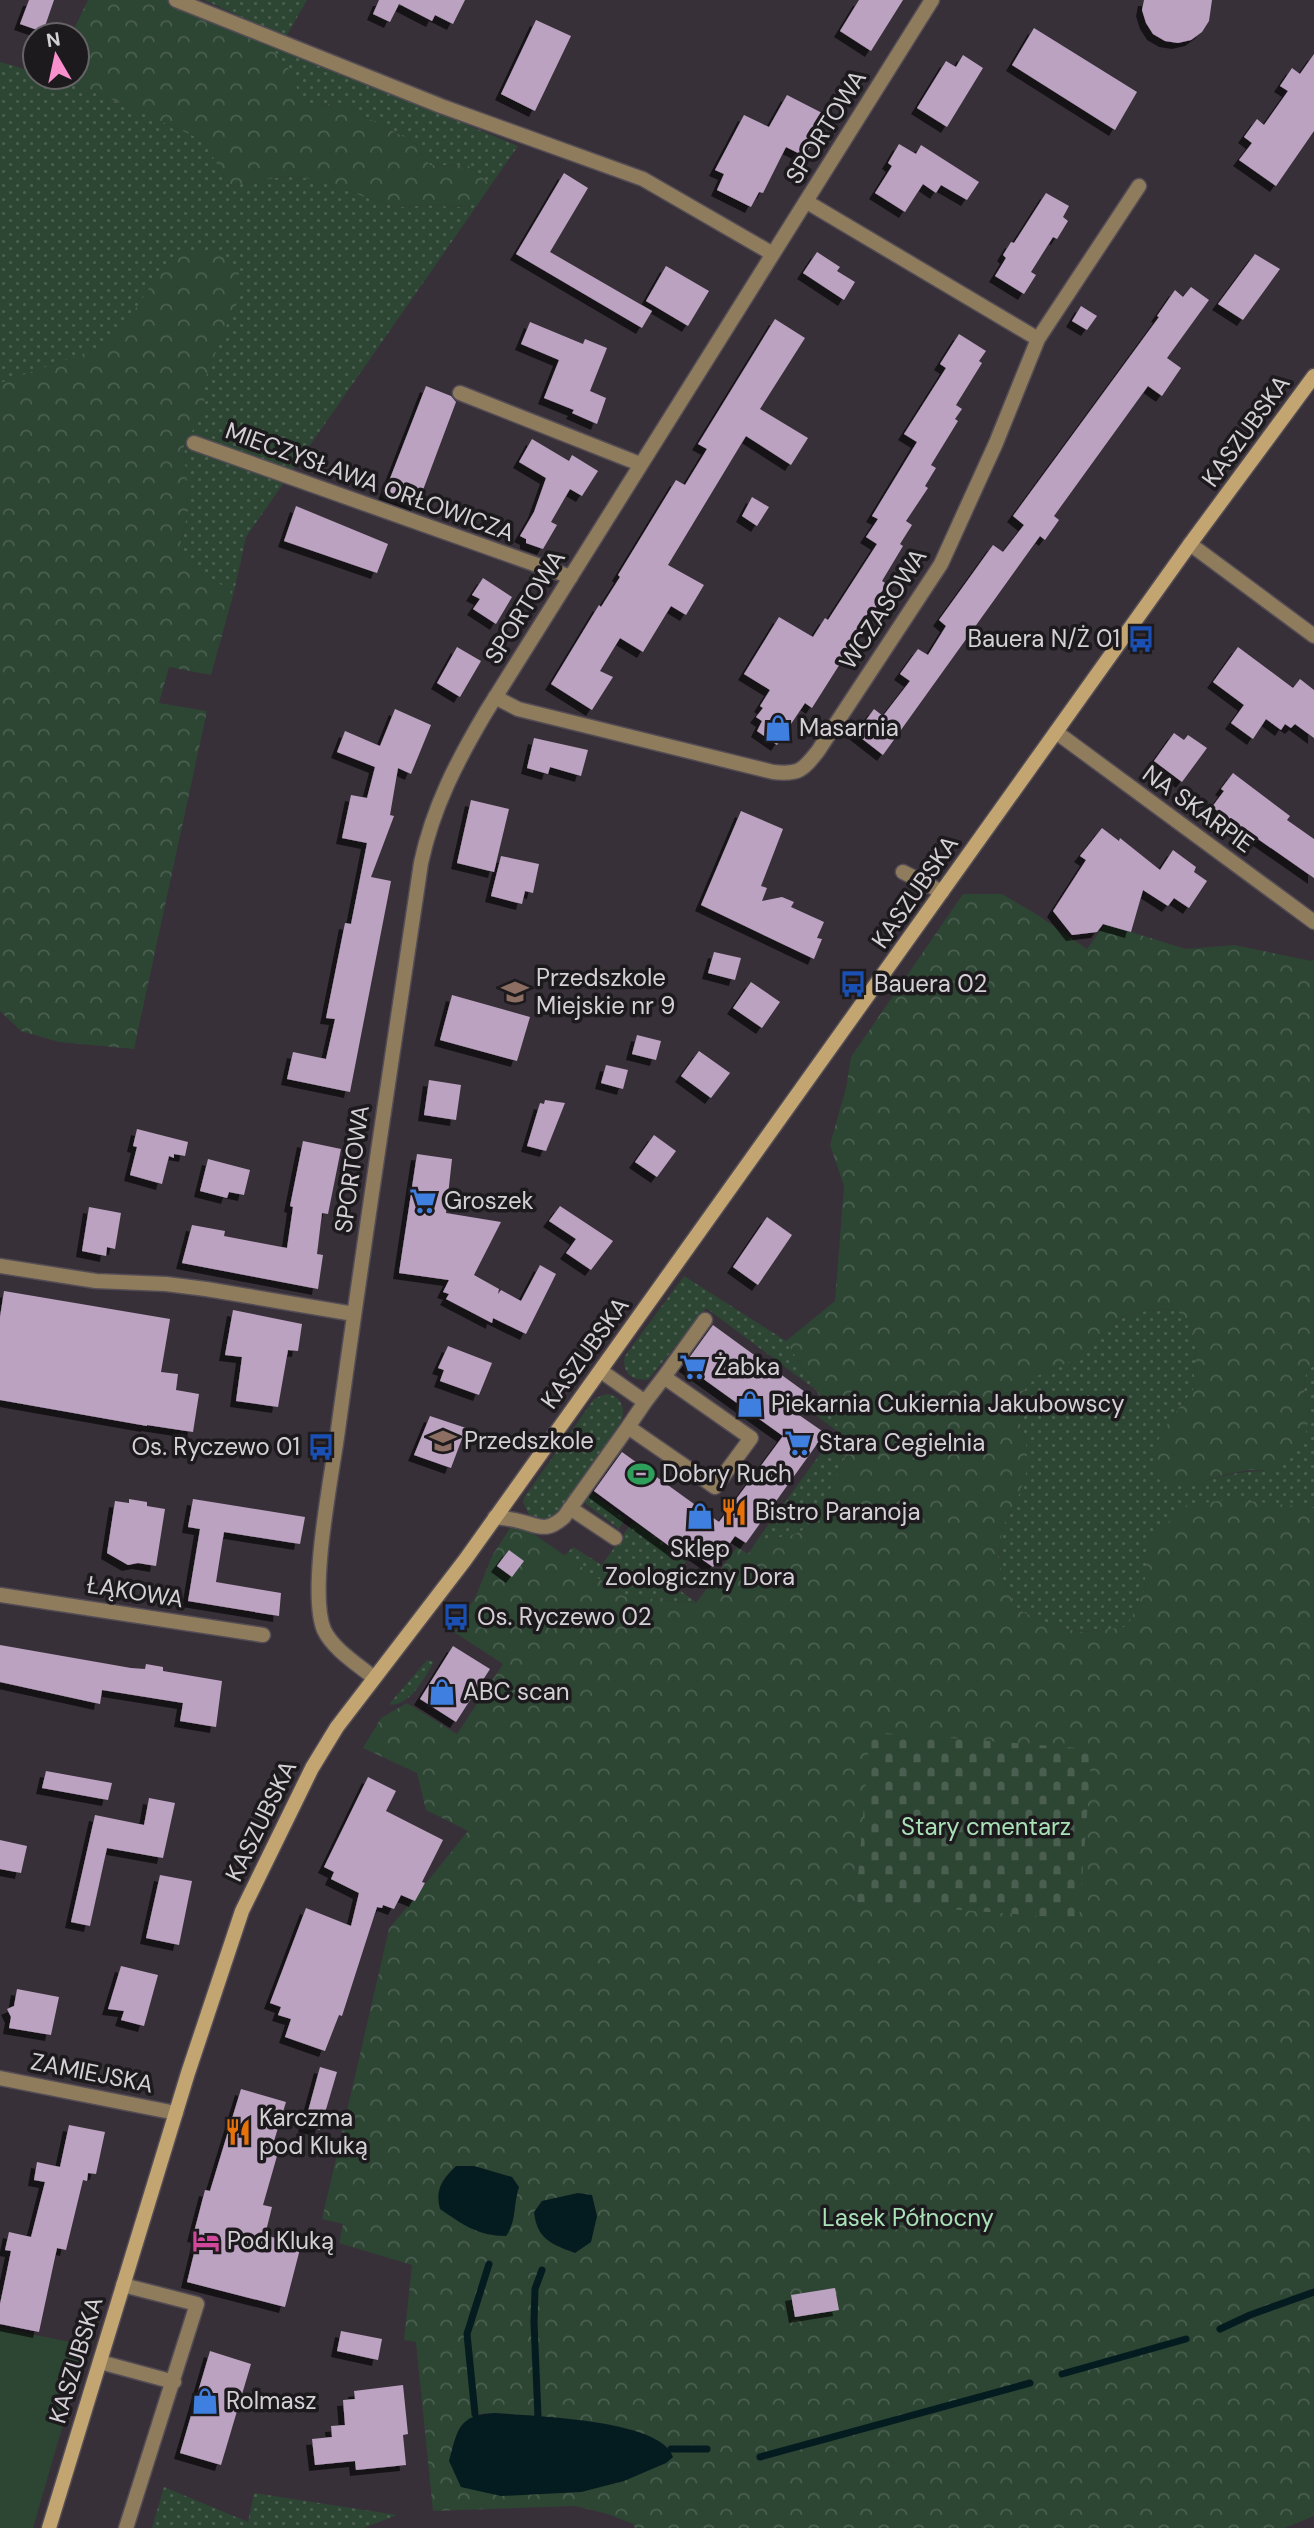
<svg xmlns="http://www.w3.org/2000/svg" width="1314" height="2528" font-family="'DM Sans',sans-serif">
<defs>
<pattern id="grass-dots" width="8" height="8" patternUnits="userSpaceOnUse" patternTransform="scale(1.75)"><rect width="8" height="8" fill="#2d4533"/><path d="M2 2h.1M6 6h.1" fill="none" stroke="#4b5f50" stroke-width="1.8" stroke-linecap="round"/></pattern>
<pattern id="forest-crowns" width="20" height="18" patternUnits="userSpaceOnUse" patternTransform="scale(1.75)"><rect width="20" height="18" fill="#2d4533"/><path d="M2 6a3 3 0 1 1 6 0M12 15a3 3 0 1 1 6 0" fill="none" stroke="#4b5f50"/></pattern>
<pattern id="cemetery-stones" width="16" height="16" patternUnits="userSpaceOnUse" patternTransform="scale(1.75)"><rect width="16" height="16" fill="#2d4533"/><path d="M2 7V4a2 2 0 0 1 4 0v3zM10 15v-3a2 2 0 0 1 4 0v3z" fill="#4b5f50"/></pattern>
<filter id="shadow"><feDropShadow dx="-6" dy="6" stdDeviation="0" flood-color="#0009"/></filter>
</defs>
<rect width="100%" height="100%" fill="#383039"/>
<path fill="url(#grass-dots)" d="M204 0H307L286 37Z
M241 30 518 146 491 185 469 166 430 165 416 144 402 136 338 103 315 106 300 97C286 59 276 49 241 30Z
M0 62 35 72V77H50L90 90 203 140 230 186 285 176 321 180 370 199 400 207 425 205 459 207 478 204 246 537 234 592 203 575 180 547 188 510 184 446 204 409 0 699Z
M684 1276 786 1341 816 1390 706 1308 649 1379C633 1382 621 1373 625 1356Z
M1155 1309 1177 1310 1191 1323 1196 1351 1193 1390 1170 1420 1193 1485C1219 1476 1242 1470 1270 1471L1309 1413 1304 1391 1306 1371 1314 1366V1508L1288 1506 1149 1544 1144 1591 1128 1627 1081 1632 1046 1624 1016 1608 1004 1583 998 1556 1003 1527 1020 1492 1026 1442 1018 1418V1400L1027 1386 1039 1375 1067 1363 1125 1316Z
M606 1394C621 1396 625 1406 622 1420L560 1512C549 1521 542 1522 529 1515L523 1502 525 1496 594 1399Z
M820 1397 850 1445 814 1525 790 1536 758 1539 837 1431 810 1411Z
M589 1490 625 1519 619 1529 586 1504 585 1496Z
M633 1521 687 1560 671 1584 697 1603 624 1596 564 1556 573 1547 602 1565Z
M427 1660 434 1662C424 1678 412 1704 391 1705L390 1703Z
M164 2487 248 2522 254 2493 397 2515 364 2528H152Z"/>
<path fill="url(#forest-crowns)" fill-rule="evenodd" d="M88 0H170L240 30 270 46 291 72 300 97 315 106 338 103 402 136 416 144 430 165 469 166 491 185 478 204 459 207 425 205 400 207 370 199 321 180 285 176 230 186 203 140 90 90 50 77H77V35H71Z
M182 252 221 253 239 273 237 300 205 379 204 409 184 446 188 510 180 546 203 575 234 592 211 675 169 667 159 703 207 711 134 1049 59 1042 21 1031 0 1011V383L99 348 128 320 153 282Z
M963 894H1002L1036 914 1087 949 1105 924 1186 949 1234 945 1312 961 1314 959V1366L1306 1371 1304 1391 1309 1413 1306 1434 1289 1458 1270 1471 1249 1470 1224 1475 1193 1485 1162 1483 1152 1471 1154 1447 1170 1420 1193 1390 1196 1351 1191 1323 1176 1310 1155 1309 1125 1316 1067 1363 1039 1375 1027 1386 1018 1399V1418L1026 1442 1028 1467 1020 1492 1003 1527 998 1556 1004 1583 1016 1608 1046 1624 1081 1632 1127 1627 1144 1591 1148 1544 1183 1506 1231 1499 1314 1508V2516L1285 2528H635L633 2524 608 2514 575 2506 433 2511 416 2342 404 2340 412 2265 339 2243 343 2224 322 2219 389 1929 468 1831 426 1810 417 1773 363 1748 381 1718 407 1703 457 1734 503 1664 454 1632 476 1596 492 1556 510 1528 517 1527 532 1533 624 1596 696 1603 737 1547 748 1554 758 1539 790 1536 814 1525 850 1445 786 1341 835 1301 844 1186 830 1145 846 1088 851 1057ZM474 2166 519 2187 514 2201 515 2211 444 2178 456 2167ZM495 2413 604 2424 624 2481 601 2486 475 2414Z"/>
<path fill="url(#cemetery-stones)" d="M870 1732 1092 1749 1079 1919 856 1902Z"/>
<path fill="#2d4533" d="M0 2328 86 2345 33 2528H0Z"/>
<path fill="#041c20" d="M456 2166H474L512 2177 519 2187C513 2204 517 2221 506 2236 478 2236 462 2224 440 2209 435 2189 442 2180 456 2166Z
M578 2193 592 2195 597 2216 591 2242 575 2253C551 2244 537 2239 534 2212L542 2201Z
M495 2413C531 2416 662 2419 673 2457L666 2463 624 2481 581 2492 501 2496 461 2487 449 2461C458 2429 458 2415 495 2413Z"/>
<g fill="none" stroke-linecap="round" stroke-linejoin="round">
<path stroke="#041c20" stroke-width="7" d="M1220 2329 1250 2315 1314 2292
M1062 2374 1186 2339
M475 2414 467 2334 489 2264
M538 2417 534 2322 535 2289 542 2270
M671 2449H707
M760 2457 1030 2383"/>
</g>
<path fill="#bba2c1" filter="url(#shadow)" d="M29 0H54L43 32 20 24Z
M379 0H465L453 24 435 15 432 21 399 4 390 22 373 14Z
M859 0H903L871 51 840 31Z
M1144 0H1212L1209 21 1202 32 1191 40 1178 43 1165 41 1153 34 1146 23 1142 10Z
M536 20 571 36 535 111 501 94Z
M1034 28 1137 92 1115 130 1012 65Z
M1314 54V131L1276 186 1239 160 1252 143 1244 137 1257 119 1264 125 1288 91 1280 86 1292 68 1300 74Z
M963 55 983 68 947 127 917 108 946 61 956 67Z
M787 95 828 116 812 146 802 155 786 147 763 193 759 192 751 207 717 190 724 174 715 170 744 115 769 127Z
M899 144 916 154 921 145 979 182 967 200 941 185 936 193 923 184 905 212 875 193 892 166 888 163Z
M564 173 588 188 550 252 652 311 642 328 516 254Z
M1046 193 1069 206 1063 217 1068 221 1057 239 1053 237 1031 272 1036 275 1024 294 995 276 1006 258 1003 255 1011 242 1014 243Z
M817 252 840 267 837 271 855 282 844 300 803 273Z
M1255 254 1280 269 1243 320 1218 304Z
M666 266 709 291 688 326 646 301Z
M1191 287 1209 300 1167 358 1181 368 1162 396 1148 386 1054 516 1059 520 1045 540 1040 536 883 755 856 734 874 709 883 716 910 681 900 674 910 660 918 649 928 655 946 626 939 620 970 577 993 545 1003 552 1024 525 1013 516 1159 317 1157 316 1175 290 1183 297Z
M1081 306 1097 316 1087 330 1072 321Z
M775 319 805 338 760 409 808 438 791 465 746 436 668 565 704 585 686 615 671 606 643 652 620 638 600 671 613 677 592 710 551 684 599 605 601 607 620 577 618 575 676 480 685 485 707 449 698 444Z
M530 322 583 344 585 339 607 348 590 391 606 398 597 424 572 413 574 410 544 398 559 360 521 344Z
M959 334 986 351 979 361 982 363 956 405 962 409 955 419 958 421 931 465 936 468 925 486 928 488 906 521 912 525 900 544 903 546 882 581 887 584 880 594 884 596 871 615 868 613 846 646 850 648 812 708 805 703 777 745 757 731 762 721 756 717 763 708 760 706 770 690 744 674 779 617 813 637 825 618 828 620 877 544 866 537 878 519 872 516 917 442 904 434 946 368 940 364Z
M426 386 451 396 456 402 417 506 384 494Z
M532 439 569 461 572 455 598 471 582 496 570 489 551 522 557 525 543 549 526 543V539L520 536 534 512 546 478 519 462Z
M752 497 769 507 757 526 742 516Z
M296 506 388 544 377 573 284 541Z
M483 578 512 597 496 624 473 609 480 599 472 595Z
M457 647 481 661 460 697 437 683Z
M1238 647 1293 688 1300 679 1314 690V738L1295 724 1291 728 1285 724 1281 730 1266 719 1253 739 1231 723 1244 705 1213 682Z
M395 709 431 725 411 774 398 768 390 815 394 816 371 877 391 881 350 1092 287 1079 293 1052 326 1059 335 1019 326 1018 345 923 351 924 367 843 342 838 351 795 367 798 375 767 337 752 345 731 380 746Z
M1174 733 1184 740 1188 735 1207 748 1182 782 1154 761Z
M534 738 588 750 581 776 550 767 548 774 527 768Z
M1233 773 1290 816 1287 820 1314 839V878L1212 807 1224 791 1221 789Z
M471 800 509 809 494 872 457 863Z
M741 811 783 829 761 886 767 888 762 901 782 897 794 902 791 907 824 922 817 938 822 939 814 959 701 905Z
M1102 828 1119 841 1120 838 1160 870 1173 850 1196 867 1194 872 1207 881 1189 908 1174 898 1168 906 1143 890 1131 932 1103 924 1097 932 1072 935 1053 911 1086 860 1080 856Z
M501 856 539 864 533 893 525 891 522 904 491 896Z
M714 952 741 958 735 980 708 973Z
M751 982 780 1002 762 1028 733 1008Z
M452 995 530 1017 517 1061 440 1040Z
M637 1035 661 1041 656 1060 632 1054Z
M699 1051 730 1073 711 1098 681 1076Z
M606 1065 628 1070 623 1089 601 1083Z
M429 1080 461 1085 456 1120 424 1115Z
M545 1100 565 1103 546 1151 527 1146 540 1103 544 1104Z
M137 1129 188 1142 185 1156 174 1154V1158L169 1156 162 1184 130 1175 137 1147 133 1146Z
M654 1135 676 1151 657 1177 635 1162Z
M303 1141 341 1149 328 1214 322 1213 317 1254 323 1255 318 1289 182 1263 192 1225 225 1231 224 1236 287 1248 293 1207 290 1206Z
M417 1154 452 1159 446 1213 501 1222 474 1275 499 1289 498 1294 501 1290 521 1301 540 1265 556 1274 526 1334 493 1318 492 1323 446 1299 449 1294 443 1292 449 1280 399 1273Z
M208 1159 250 1170 244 1195 229 1192 227 1198 200 1191Z
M560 1206 613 1241 591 1270 566 1253 576 1239 549 1221Z
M89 1207 121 1213 115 1249 107 1247 106 1256 82 1251Z
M767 1217 792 1235 758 1285 733 1267Z
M4 1291 170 1319 161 1372 178 1374 176 1390 199 1394 193 1432 147 1425V1426L0 1400V1317Z
M233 1310 302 1324 298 1351 288 1350 278 1407 236 1401 242 1357 225 1355Z
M713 1325 812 1397 799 1415 825 1433 746 1543 735 1536 713 1567 680 1544 676 1551 594 1491 622 1452 719 1522 783 1436 684 1365Z
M448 1346 492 1363 479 1395 440 1381 444 1370 438 1368Z
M430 1416 466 1428 451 1468 414 1455Z
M129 1499 147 1502V1506L165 1509 156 1566 138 1563 128 1565 107 1553 115 1501 129 1503Z
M193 1499 305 1517 300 1544 224 1532 216 1582 281 1593 279 1616 188 1601 200 1529 188 1527Z
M509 1550 524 1561 512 1577 497 1566Z
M0 1645 131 1668 145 1669 146 1664 163 1667V1671L222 1681 216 1727 180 1721 183 1703 102 1690 100 1704 0 1682Z
M453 1646 490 1669 456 1722 420 1699Z
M46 1771 112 1783 108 1800 42 1788Z
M368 1777 396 1791 386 1811 443 1840 422 1882 425 1883 415 1901 401 1895 394 1909 383 1905 382 1908 377 1907 342 2016 339 2015 325 2051 285 2037 291 2019 278 2015 281 2007 270 2003 306 1908 351 1926 359 1893 331 1879 334 1872 324 1867Z
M149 1798 175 1803 163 1858 107 1848 90 1926 71 1922 95 1815 144 1825Z
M0 1840 27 1846 21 1873 0 1869Z
M160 1875 192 1881 179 1945 146 1938Z
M121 1966 158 1975 144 2026 121 2020 124 2011 108 2009Z
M17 1989 59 1997 51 2035 9 2028 11 2017 7 2009 14 2006Z
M320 2067 337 2072 320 2130 304 2126Z
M241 2089 286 2102 270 2154 277 2156 263 2205 272 2207 265 2235 301 2245 285 2307 187 2282 198 2237 193 2236 205 2190 210 2191Z
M69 2125 105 2132 96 2174 88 2173 87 2181 83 2180 66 2250 57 2248 39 2332 0 2324V2304L11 2251 5 2250 9 2232 31 2237 45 2182 34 2180 37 2162 60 2167Z
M835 2288 839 2310 795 2317 791 2295Z
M341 2331 382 2339 378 2360 337 2351Z
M210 2351 251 2364 221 2465 180 2453Z
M403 2385 408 2434 403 2435 406 2465 356 2470 355 2461 315 2465 312 2439 332 2437 331 2426 345 2425 343 2400 355 2399 354 2391Z"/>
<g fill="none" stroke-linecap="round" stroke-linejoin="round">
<defs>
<path id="lane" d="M903 872 942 892
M601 1371 645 1402 628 1427 715 1487 751 1438 664 1377 645 1402
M664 1377 705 1320
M570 1508 615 1538
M495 1517C503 1518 512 1519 519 1521 540 1526 546 1533 564 1517L628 1427
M123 2285 197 2304 126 2528
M100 2362 174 2382"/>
<path id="street" d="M176 0 441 106 643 179 773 254
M807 202 1038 339
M460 393 640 464
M194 443 571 577
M1190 544 1314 636
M495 697 518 709 773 772C799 775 803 770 818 751L941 564 996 443 1038 339 1139 186
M1056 732 1314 922
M0 1266 96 1281 166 1284 206 1289 354 1314
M0 1595 263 1635
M373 1677C357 1664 333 1649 324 1630 308 1591 332 1475 338 1430 364 1240 393 1052 421 863 433 807 457 761 486 712L932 0
M0 2078 176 2113"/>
<path id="secondary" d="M49 2528 188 2073 242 1911 312 1768 337 1727 465 1560 1190 544 1314 376"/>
</defs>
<use href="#lane" stroke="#544d55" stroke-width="17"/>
<use href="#street" stroke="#544d55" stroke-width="17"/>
<use href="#secondary" stroke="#544d55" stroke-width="17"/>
<use href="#lane" stroke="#8f7c5d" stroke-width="14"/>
<use href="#street" stroke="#8f7c5d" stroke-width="14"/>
<use href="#secondary" stroke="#c3a572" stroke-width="14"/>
</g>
<defs>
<symbol id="bus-bare" viewBox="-9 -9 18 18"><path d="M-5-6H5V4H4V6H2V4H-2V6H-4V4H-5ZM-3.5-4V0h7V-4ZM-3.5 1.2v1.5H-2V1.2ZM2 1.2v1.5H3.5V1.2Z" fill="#1a4fb4" stroke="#1d1a1e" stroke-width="2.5" paint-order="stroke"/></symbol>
<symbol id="shop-bare" viewBox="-9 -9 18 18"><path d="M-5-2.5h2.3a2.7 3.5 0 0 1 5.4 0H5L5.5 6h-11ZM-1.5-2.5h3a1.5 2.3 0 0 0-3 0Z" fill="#3f7fe0" stroke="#1d1a1e" stroke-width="2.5" paint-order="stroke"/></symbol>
<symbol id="school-bare" viewBox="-9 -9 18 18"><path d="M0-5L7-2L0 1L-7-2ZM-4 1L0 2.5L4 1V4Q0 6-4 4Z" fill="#8d6e63" stroke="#1d1a1e" stroke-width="2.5" paint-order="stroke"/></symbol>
<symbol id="supermarket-bare" viewBox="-9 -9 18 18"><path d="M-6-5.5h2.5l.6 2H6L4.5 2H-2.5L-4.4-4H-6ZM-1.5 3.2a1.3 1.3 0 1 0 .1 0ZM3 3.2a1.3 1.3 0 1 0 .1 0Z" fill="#3f7fe0" stroke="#1d1a1e" stroke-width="2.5" paint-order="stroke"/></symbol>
<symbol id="stadium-bare" viewBox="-9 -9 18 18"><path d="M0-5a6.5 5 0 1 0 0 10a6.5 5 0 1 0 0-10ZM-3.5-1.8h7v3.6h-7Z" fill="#2e9e5b" stroke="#1d1a1e" stroke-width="2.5" paint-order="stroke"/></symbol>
<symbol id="restaurant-bare" viewBox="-9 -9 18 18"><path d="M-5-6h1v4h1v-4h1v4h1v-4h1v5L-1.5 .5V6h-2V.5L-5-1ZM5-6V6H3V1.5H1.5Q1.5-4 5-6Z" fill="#e8710a" stroke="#1d1a1e" stroke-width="2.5" paint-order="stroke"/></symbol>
<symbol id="hotel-bare" viewBox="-9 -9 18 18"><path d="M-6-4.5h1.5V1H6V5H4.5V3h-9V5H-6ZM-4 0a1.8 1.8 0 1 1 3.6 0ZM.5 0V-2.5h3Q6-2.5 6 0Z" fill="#d1479c" stroke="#1d1a1e" stroke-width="2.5" paint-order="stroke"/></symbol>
</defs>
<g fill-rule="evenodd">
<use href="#bus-bare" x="1122" y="620" width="38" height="38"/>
<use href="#shop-bare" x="759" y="709" width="38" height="38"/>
<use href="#bus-bare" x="834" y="965" width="38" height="38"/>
<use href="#school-bare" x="496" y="973" width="38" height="38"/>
<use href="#supermarket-bare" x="404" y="1182" width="38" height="38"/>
<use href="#supermarket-bare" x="674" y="1348" width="38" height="38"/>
<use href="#shop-bare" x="731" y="1385" width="38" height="38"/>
<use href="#school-bare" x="424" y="1422" width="38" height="38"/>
<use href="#supermarket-bare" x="779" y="1424" width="38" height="38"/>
<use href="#bus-bare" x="302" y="1428" width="38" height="38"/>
<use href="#stadium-bare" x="622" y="1455" width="38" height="38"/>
<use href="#restaurant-bare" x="715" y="1493" width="38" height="38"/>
<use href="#shop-bare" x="681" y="1497" width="38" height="38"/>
<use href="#bus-bare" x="437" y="1598" width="38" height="38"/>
<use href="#shop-bare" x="423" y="1673" width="38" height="38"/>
<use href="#restaurant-bare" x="219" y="2113" width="38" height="38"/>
<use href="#hotel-bare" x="187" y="2222" width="38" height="38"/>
<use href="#shop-bare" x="186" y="2382" width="38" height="38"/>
</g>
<g text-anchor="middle" stroke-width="7" stroke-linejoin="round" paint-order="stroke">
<g font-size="24" fill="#d4d0d5" stroke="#1d1a1e">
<text transform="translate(826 127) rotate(-58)" y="8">SPORTOWA</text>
<text transform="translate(1246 431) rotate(-54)" y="8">KASZUBSKA</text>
<text transform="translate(370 482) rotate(20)" y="8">MIECZYSŁAWA ORŁOWICZA</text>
<text transform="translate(525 607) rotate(-58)" y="8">SPORTOWA</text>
<text transform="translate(883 609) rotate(-57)" y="8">WCZASOWA</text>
<text transform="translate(1198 809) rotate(36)" y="8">NA SKARPIE</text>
<text transform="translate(915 892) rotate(-55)" y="8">KASZUBSKA</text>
<text transform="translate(352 1169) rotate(-82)" y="8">SPORTOWA</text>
<text transform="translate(585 1353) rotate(-54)" y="8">KASZUBSKA</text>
<text transform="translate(135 1592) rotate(9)" y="8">ŁĄKOWA</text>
<text transform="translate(261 1821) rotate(-64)" y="8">KASZUBSKA</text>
<text transform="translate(92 2073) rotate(11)" y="8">ZAMIEJSKA</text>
<text transform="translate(76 2360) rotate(-73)" y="8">KASZUBSKA</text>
</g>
<g font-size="24" fill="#d4d0d5" stroke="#1d1a1e" text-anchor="start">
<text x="1120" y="647" text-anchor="end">Bauera N/Ż 01</text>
<text x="799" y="736">Masarnia</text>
<text x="536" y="986">Przedszkole<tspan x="536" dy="28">Miejskie nr 9</tspan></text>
<text x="874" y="992">Bauera 02</text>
<text x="444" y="1209">Groszek</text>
<text x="714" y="1375">Żabka</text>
<text x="771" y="1412">Piekarnia Cukiernia Jakubowscy</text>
<text x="464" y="1449">Przedszkole</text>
<text x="819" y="1451">Stara Cegielnia</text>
<text x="300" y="1455" text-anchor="end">Os. Ryczewo 01</text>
<text x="662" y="1482">Dobry Ruch</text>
<text x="755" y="1520">Bistro Paranoja</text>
<text x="700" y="1557" text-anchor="middle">Sklep<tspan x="700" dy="28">Zoologiczny Dora</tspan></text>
<text x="477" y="1625">Os. Ryczewo 02</text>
<text x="463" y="1700">ABC scan</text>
<text x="259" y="2126">Karczma<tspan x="259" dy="28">pod Kluką</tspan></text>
<text x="227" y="2249">Pod Kluką</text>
<text x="226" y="2409">Rolmasz</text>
</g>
<g font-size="24" fill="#aae2b8" stroke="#1d1a1e">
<text x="986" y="1835">Stary cmentarz</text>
<text x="908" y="2226">Lasek Północny</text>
</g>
</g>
<g transform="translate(56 56) rotate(351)"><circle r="33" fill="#1d1a1e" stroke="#666367" stroke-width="2"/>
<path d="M0-5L12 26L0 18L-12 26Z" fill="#f790cd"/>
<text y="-10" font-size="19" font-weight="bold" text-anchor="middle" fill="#d4d0d5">N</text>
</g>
</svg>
